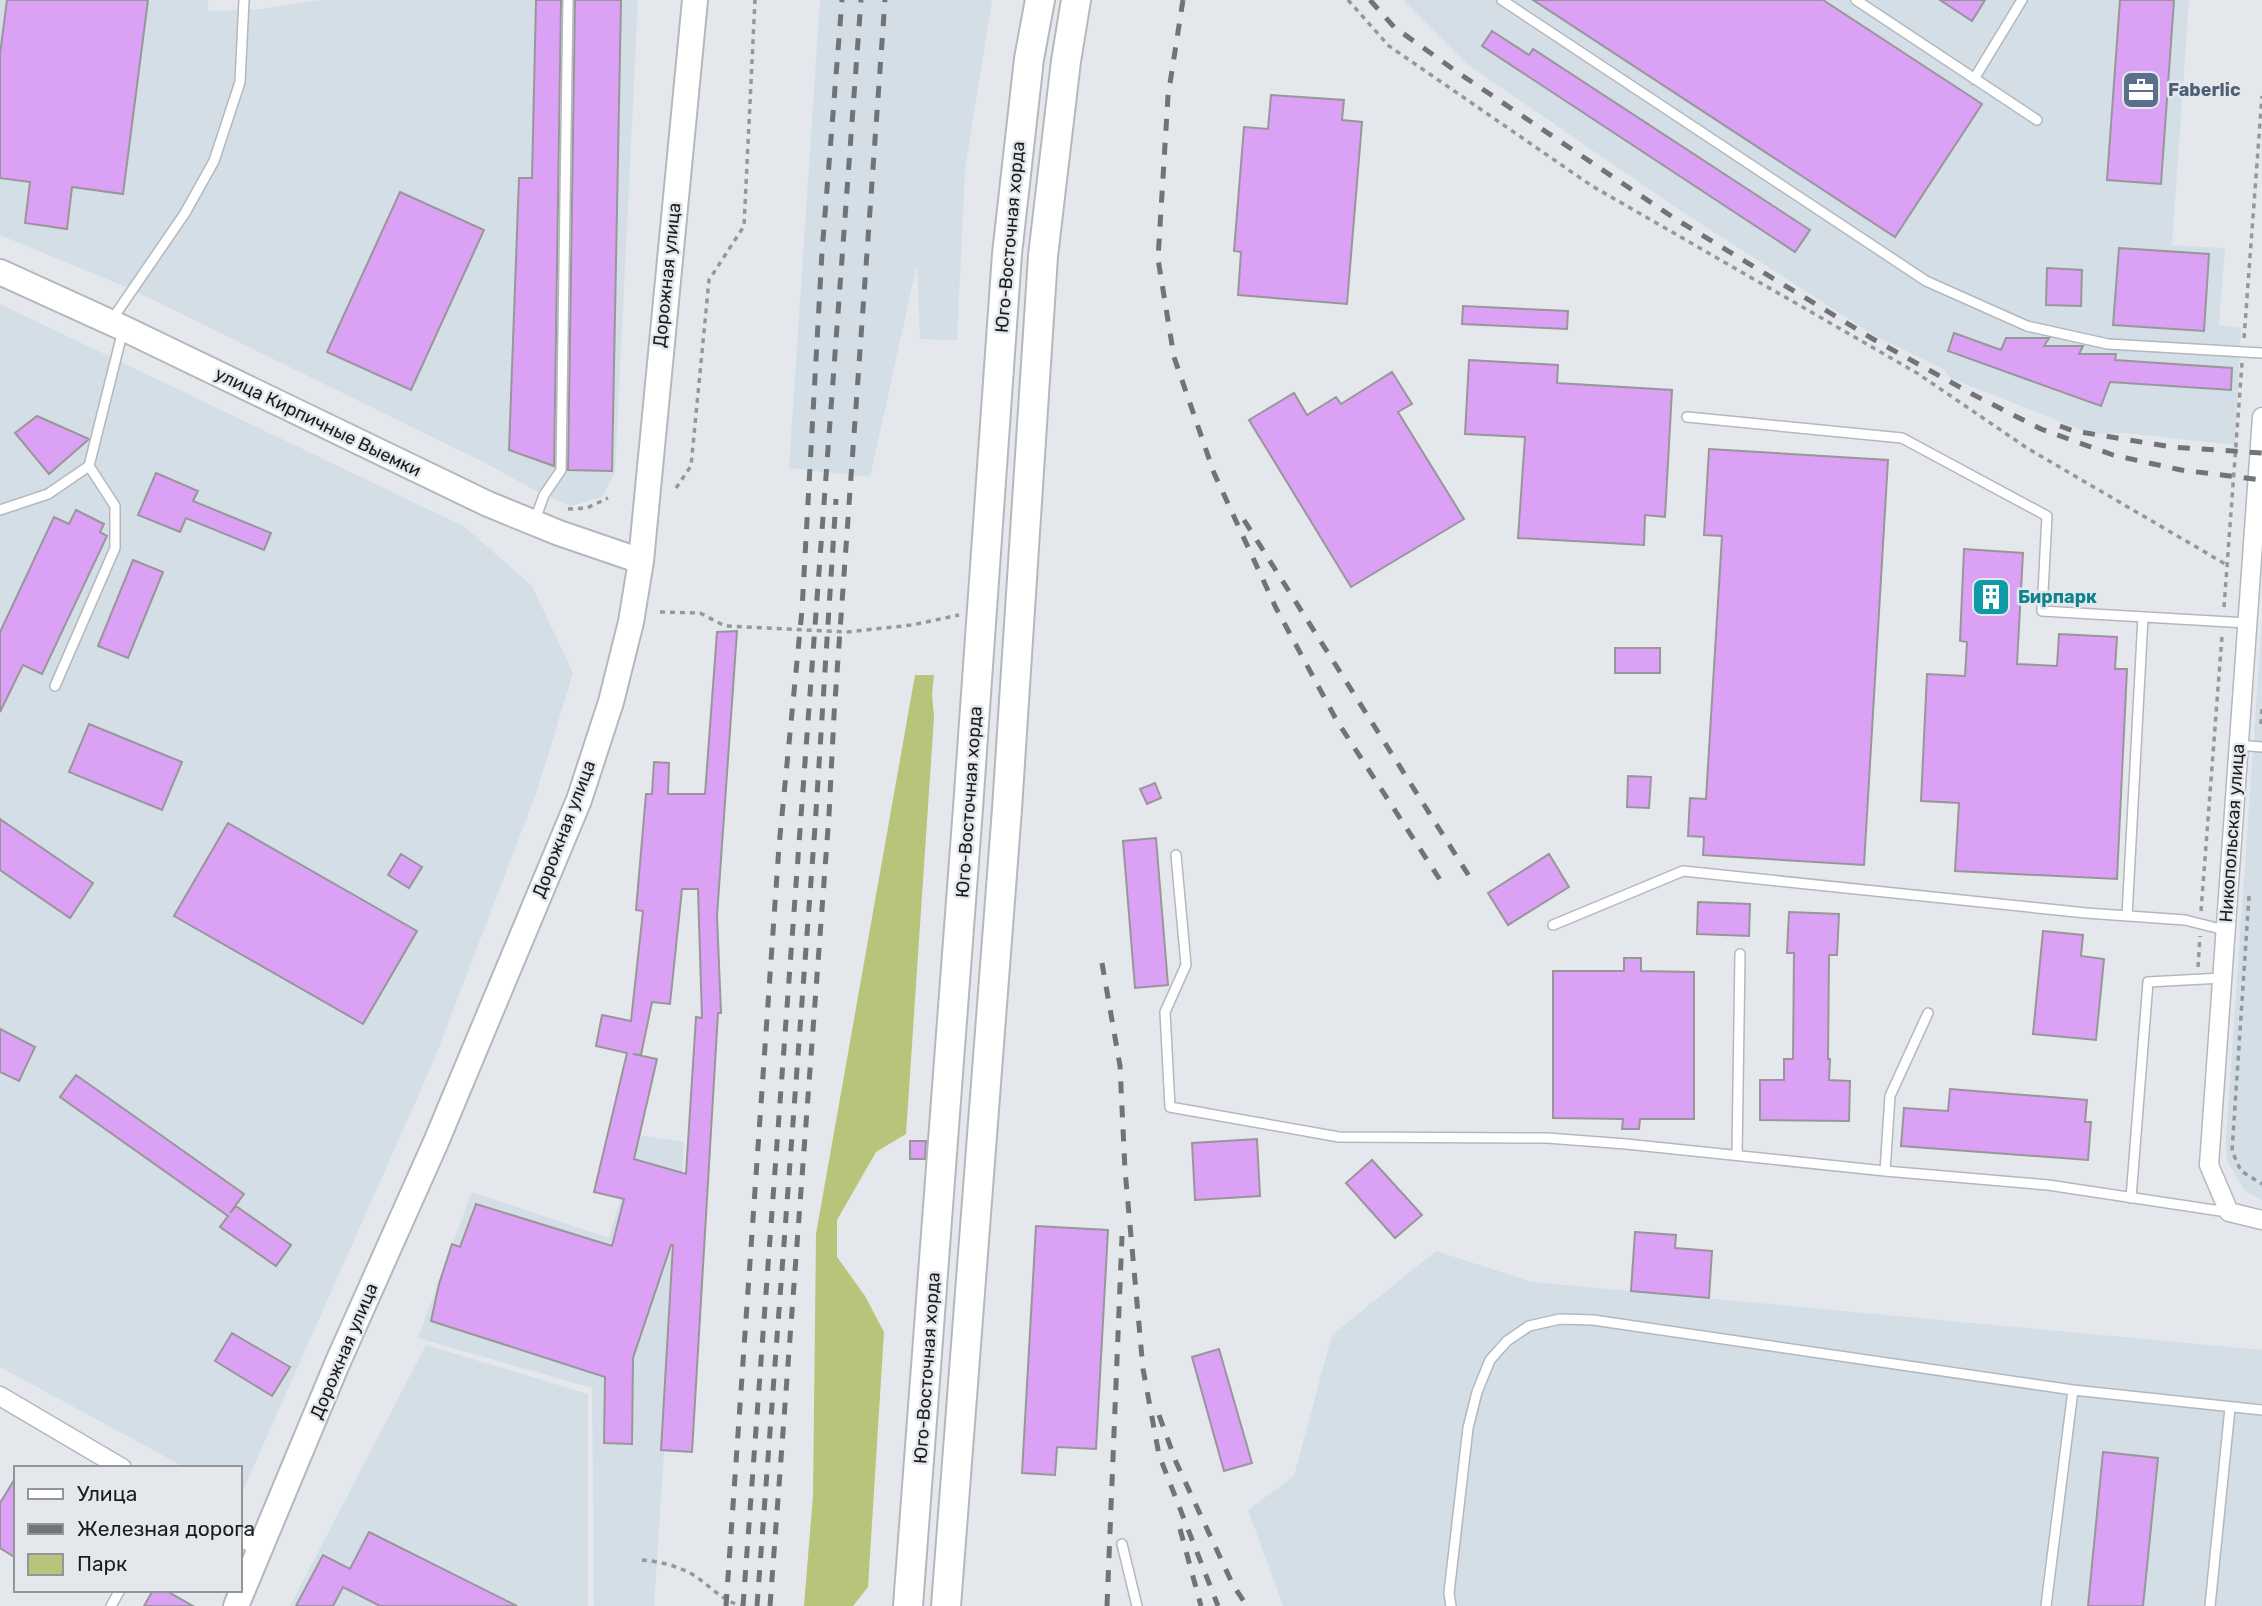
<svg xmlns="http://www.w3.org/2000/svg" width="2262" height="1606" font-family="Rubik,sans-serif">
<rect width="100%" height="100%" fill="#e4e8ec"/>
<path fill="#d3dee7" d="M0 0H207L209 11 260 9 321 0H638L615 473 602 497 571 506 544 495 483 462 133 290 0 235Z
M820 0H992L965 170 957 340 920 339 917 264 870 477 789 468Z
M1403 0H2189L2172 245 2225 248 2219 325 2241 328 2235 445 2126 433 2092 434 1950 378 1945 370 1875 336 1681 211 1468 65Z
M0 304 465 527 532 586 573 673 537 791 434 1060 240 1497V1468H186L0 1367Z
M2262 619V1201L2244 1190 2227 1161 2226 1137Z
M639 1135 684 1142 654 1606H594L592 1388 418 1338 472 1192 609 1238Z
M1436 1251 1532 1282 2262 1350V1606H1283L1248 1510 1294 1476 1332 1335Z
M426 1345 588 1394V1606H290Z"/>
<path fill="#b8c479" d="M915 675H934L932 695 934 717 906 1134 876 1152 837 1220V1257L865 1296 884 1332 868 1587 853 1606H804L813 1495 816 1234Z"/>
<path fill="#dba1f4" stroke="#99969a" stroke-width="2" fill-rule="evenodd" d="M7 0H148L123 194 72 187 67 229 25 223 30 182 0 178V54Z
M536 0H561L554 466 509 450 519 178H532Z
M575 0H621L612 471 568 470Z
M1533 0H1823L1982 104 1895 237Z
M1940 0H1985L1972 21Z
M2120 0H2174L2161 184 2107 180Z
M1492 31 1529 55 1533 49 1810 230 1795 252 1482 46Z
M1271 95 1344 100 1342 120 1362 122 1347 304 1238 295 1241 252 1234 251 1244 127 1268 129Z
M400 192 484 230 411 390 327 352Z
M2119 248 2209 254 2204 331 2113 325Z
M2047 268 2082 270 2081 306 2046 305Z
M1463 306 1568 311 1567 329 1462 324Z
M1954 333 2001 350 2006 338H2049L2044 346H2083L2079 354H2116L2115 360 2232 368 2231 390 2110 382 2101 406 1948 351Z
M1469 360 1558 365 1557 383 1672 390 1665 517 1645 515 1644 545 1518 538 1525 437 1465 434Z
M1392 372 1412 404 1398 412 1464 519 1351 587 1249 420 1294 393 1307 415 1336 397 1341 404Z
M37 416 89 439 49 474 15 433Z
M1709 449 1888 460 1864 865 1703 855 1704 837 1688 836 1690 798 1706 799 1722 536 1704 535Z
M156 473 198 491 193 501 271 533 264 550 186 518 180 532 138 515Z
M76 510 104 524 100 532 107 536 42 674 23 665 0 712V632L54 517 69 524Z
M1964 549 2023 553 2017 664 2057 666 2059 634 2117 637 2115 669H2127L2117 879 1955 871 1959 803 1921 801 1927 674 1965 676 1967 642 1960 641Z
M133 560 163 572 128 658 98 646Z
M737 631 717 916 721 1013H718L692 1452 661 1450 673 1245H671L633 1358 632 1444 604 1443 605 1377 431 1321 439 1284 452 1244 460 1247 476 1204 612 1246 624 1199 594 1192 627 1053 596 1046 602 1015 631 1021 643 911 636 910 646 794H652L654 762 669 763 668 794H705L717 632ZM682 889H698L702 1018 696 1017 686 1174 634 1159 657 1059 633 1054 641 1055 652 1002 670 1004Z
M1615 648H1660V673H1615Z
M89 724 182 762 162 810 69 772Z
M1628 776 1651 777 1649 808 1627 807Z
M1155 783 1161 798 1147 804 1140 789Z
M0 819 93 883 70 918 0 870Z
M228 823 417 931 363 1024 174 916Z
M1156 838 1168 985 1135 988 1123 841Z
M401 854 422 867 409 888 388 875Z
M1549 854 1569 887 1508 925 1488 893Z
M1698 902 1750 904 1749 936 1697 934Z
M1789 912 1839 914 1837 955H1829L1828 1059H1830L1829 1080 1850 1081 1849 1121 1760 1120V1080H1784V1059H1793L1794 953H1787Z
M2043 931 2083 935 2081 956 2104 959 2096 1040 2033 1034Z
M1624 958H1641V971L1694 972V1119H1640L1639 1129H1622L1623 1119 1553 1118V971H1624Z
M0 1029 35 1047 19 1081 0 1072Z
M76 1075 244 1194 230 1213 236 1206 291 1245 276 1266 220 1227 228 1216 60 1097Z
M1950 1089 2087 1100 2085 1122H2091L2088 1160 1901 1146 1904 1108 1948 1111Z
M1257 1139 1260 1196 1195 1200 1192 1143Z
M910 1141H926L925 1159H910Z
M1372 1160 1422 1215 1395 1238 1346 1183Z
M1036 1226 1108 1230 1096 1449 1057 1447 1055 1475 1022 1473Z
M1635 1232 1676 1235 1675 1248 1712 1251 1709 1298 1631 1291Z
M232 1333 290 1367 272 1396 215 1361Z
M1219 1349 1252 1463 1224 1471 1192 1357Z
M2103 1452 2158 1458 2143 1606H2088Z
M16 1477V1558L0 1548V1503Z
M369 1532 517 1606H380L343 1587 333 1606H296L323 1555 350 1569Z
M153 1590H165L193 1606H144Z"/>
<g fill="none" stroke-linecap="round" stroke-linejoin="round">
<defs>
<path id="lane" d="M1502 0 1926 281 2027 326 2108 344 2262 353
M1856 0 2037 120
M1974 79 2022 0
M111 321 185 213 214 161 240 82 244 0
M1687 417 1902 438 2047 516 2042 611 2247 623
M0 510 48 494 89 466 123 330
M535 520 544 495 561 470 568 0
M55 686 115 548V506L89 466
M2238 745 2262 747
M1176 855 1186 965 1165 1012 1170 1107 1339 1137 1547 1138 1626 1144 1885 1171 2048 1185 2227 1212
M2127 916 2143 617
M1553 925 1683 871 2086 913 2185 920 2225 930
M1737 1155 1740 954
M1885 1171 1890 1096 1928 1013
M2131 1198 2148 982 2222 978
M1122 1544 1137 1606
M111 1606 120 1590
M1451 1606 1449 1593 1468 1428 1477 1392 1490 1360 1507 1341 1529 1326 1560 1319 1593 1320 2073 1390 2262 1410
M2046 1606 2073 1390
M2210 1606 2230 1408"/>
<path id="street" d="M2262 417 2209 1165 2229 1212 2262 1220
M0 1396 122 1468
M240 1536 260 1548"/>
<path id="secondary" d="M0 272 123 328 488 504 559 533 641 561
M236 1606 337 1364 436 1142 579 800 611 702 631 622 641 561 695 0"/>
<path id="primary" d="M908 1606 968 808 1007 254 1029 59 1040 0
M946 1606 1007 809 1043 256 1066 61 1076 0"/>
</defs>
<use href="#lane" stroke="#b4b8bc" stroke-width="12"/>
<use href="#street" stroke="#b4b8bc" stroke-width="21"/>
<use href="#secondary" stroke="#b4b8bc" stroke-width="28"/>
<use href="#primary" stroke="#b4b8bc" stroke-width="32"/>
<path stroke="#94989a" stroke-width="3.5" stroke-dasharray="5 5" stroke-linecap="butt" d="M1348 0 1389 46 1592 186 1917 373 2027 448 2227 565
M2244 338 2262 96
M676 488 691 466 709 280 744 226 755 0
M568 509 587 508 608 498
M2224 607 2242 363
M660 612 700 613 725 626 847 632 912 625 959 615
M2261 724 2262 709
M2249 896 2232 1151 2241 1171 2262 1184
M2201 911 2222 636
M2198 967 2200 936
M642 1560C658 1561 682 1567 695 1576 711 1587 722 1600 741 1606"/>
<use href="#lane" stroke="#fff" stroke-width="9"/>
<use href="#street" stroke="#fff" stroke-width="18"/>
<use href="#secondary" stroke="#fff" stroke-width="24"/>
<use href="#primary" stroke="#fff" stroke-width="28"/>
<path stroke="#717476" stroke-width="5" stroke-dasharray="12 12" stroke-linecap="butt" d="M1183 0 1168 96 1158 259 1174 357 1214 473 1276 608 1337 721 1446 889
M1370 0 1394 27 1460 74 1677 220 1873 339 1974 395 2041 429 2113 455 2181 470 2262 480
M2060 426 2074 431 2172 447 2262 453
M1244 520 1469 876
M1102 963 1120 1066 1125 1170 1143 1369 1159 1455 1218 1606
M1159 1415 1176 1462 1233 1585 1247 1606
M1180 1529 1201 1606
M726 1606 779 846 802 610 822 252 842 0
M743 1606 861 0
M757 1606 815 827 836 499
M770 1606 829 815 834 715 885 0
M1107 1606 1122 1236"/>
</g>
<defs>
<symbol id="office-square" viewBox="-11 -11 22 22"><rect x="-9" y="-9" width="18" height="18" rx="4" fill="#5c6f8a" stroke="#e4e8ec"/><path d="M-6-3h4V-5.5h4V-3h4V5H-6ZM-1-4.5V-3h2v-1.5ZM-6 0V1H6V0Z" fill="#fff"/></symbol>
<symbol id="building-square" viewBox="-11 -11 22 22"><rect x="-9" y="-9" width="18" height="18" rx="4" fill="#0f9aa8" stroke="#e4e8ec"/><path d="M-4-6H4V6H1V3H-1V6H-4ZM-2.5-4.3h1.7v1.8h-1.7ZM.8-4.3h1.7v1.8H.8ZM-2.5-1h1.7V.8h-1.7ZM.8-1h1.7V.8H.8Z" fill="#fff"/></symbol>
</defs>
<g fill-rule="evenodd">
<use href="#office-square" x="2119" y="68" width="44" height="44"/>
<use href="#building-square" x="1969" y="575" width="44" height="44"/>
</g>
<g text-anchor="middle" stroke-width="5" stroke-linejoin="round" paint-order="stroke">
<g font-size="18" font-weight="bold" fill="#4e5e75" stroke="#e4e8ec" text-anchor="start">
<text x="2168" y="96">Faberlic</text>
</g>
<g font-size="18" fill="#1a1c1d" stroke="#e4e8ec">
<text transform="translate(1010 237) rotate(-85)" y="6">Юго-Восточная хорда</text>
<text transform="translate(667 275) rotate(-84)" y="6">Дорожная улица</text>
<text transform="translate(318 422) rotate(26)" y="6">улица Кирпичные Выемки</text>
<text transform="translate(969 802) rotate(-86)" y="6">Юго-Восточная хорда</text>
<text transform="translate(564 829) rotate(-69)" y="6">Дорожная улица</text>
<text transform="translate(2232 833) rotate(-86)" y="6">Никопольская улица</text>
<text transform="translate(344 1351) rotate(-67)" y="6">Дорожная улица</text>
<text transform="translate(927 1368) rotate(-86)" y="6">Юго-Восточная хорда</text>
</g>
<g font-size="18" font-weight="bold" fill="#0d838f" stroke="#e4e8ec" text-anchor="start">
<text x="2018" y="603">Бирпарк</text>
</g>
</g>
<rect x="14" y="1466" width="228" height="126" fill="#e4e8ec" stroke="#939699" stroke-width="2"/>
<rect x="28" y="1489" width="35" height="10" fill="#ffffff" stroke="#939699" stroke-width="2"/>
<text x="77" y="1501" font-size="21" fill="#1a1c1d">Улица</text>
<rect x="28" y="1524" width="35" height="10" fill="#717476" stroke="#939699" stroke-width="2"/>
<text x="77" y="1536" font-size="21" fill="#1a1c1d">Железная дорога</text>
<rect x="28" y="1554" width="35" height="21" fill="#b8c479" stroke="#939699" stroke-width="2"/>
<text x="77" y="1571" font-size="21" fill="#1a1c1d">Парк</text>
</svg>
